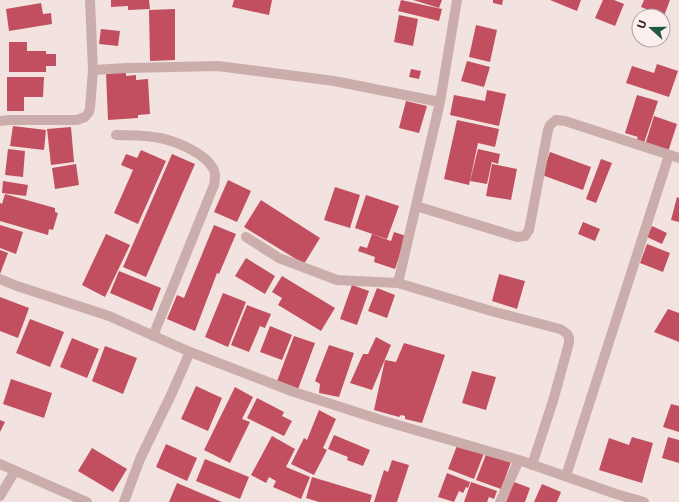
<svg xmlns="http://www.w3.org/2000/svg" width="679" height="502" font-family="Commissioner,sans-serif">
<rect width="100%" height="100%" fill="#f2e3e0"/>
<path fill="#c14f5f" d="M111 0H149L150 9 128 10V6L111 7Z
M234 0H272L269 15 232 7Z
M401 0 442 9 439 21 398 11Z
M413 0H442L439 8Z
M493 0H503L502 5 493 3Z
M550 0H581L577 11Z
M603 0H614L624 4 615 26 595 18Z
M644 0H670L664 16 641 7Z
M41 3 43 14 51 13 52 24 9 31 6 9Z
M175 9V60L150 61 149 10Z
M399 15 418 19 413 46 394 42Z
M476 25 497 30 490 62 469 57Z
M101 29 120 31 118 46 99 44Z
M9 42H27V51H46V54H56V66H46V72H9Z
M467 61 490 67 484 87 461 81Z
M657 64 678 71 669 97 626 83 632 66 654 73Z
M411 69 421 71 419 79 409 77Z
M126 71V76L136 75V80L148 79 150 114 138 115V118L108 120 106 73Z
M7 77H44L43 97H24V111H7Z
M487 90 506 94 499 126 450 115 454 95 485 101Z
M637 95 658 101 644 143 636 141 638 137 625 133Z
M406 101 427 106 419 133 399 128Z
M654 116 677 124 668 152 645 145Z
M457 120 499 129 495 147 478 143 469 185 444 179Z
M13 126 46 130 44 150 10 146Z
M71 127 74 162 51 165 47 129Z
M8 149 25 151 23 177 5 175Z
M478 149 500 154 498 164 492 162V161L487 184 470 181Z
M141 150 166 161 138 224 114 213 133 170 121 165 126 154 137 158Z
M550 152 591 167 583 190 542 175Z
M172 154 195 164 146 277 123 267Z
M601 159 612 163 596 203 586 199Z
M76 164 79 185 55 189 52 168Z
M492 164 517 169 511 200 486 196Z
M228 180 251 191 237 222 214 212Z
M3 181 28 185 26 196 2 193Z
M335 187 360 195 350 228 324 220Z
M5 194 55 208V212L58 213 53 230 49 229 48 235 0 221V203L2 204Z
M366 195 399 206 387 239 355 228Z
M677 197 679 198V222L671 220Z
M261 200 320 238 304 264 244 227Z
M583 222 600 229 595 241 578 234Z
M0 225 23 232 16 254 0 248Z
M214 225 236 234 219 274 217 273 195 331 167 319 177 295 184 298Z
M652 226 667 233 662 244 647 237Z
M394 232 406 236 395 269 374 262 375 257 358 251 360 246 367 248 372 234 391 241Z
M106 234 130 245 105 297 82 285Z
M647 244 670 253 663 272 640 263Z
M0 250 8 253 0 274Z
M246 258 275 276 265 294 235 276Z
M119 271 161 288 152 311 110 293Z
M499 274 525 281 517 309 492 301Z
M282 276 335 308 321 331 278 305 282 298 272 292Z
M352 285 369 291 357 325 340 319Z
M377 288 395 295 387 318 368 311Z
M223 293 246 302 228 347 205 337Z
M0 297 29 308 18 338 0 331Z
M247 305 271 314 265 328 260 326 249 352 231 345Z
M668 309 679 313V342L654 332Z
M30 319 64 332 50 367 16 353Z
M270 326 292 335 282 360 260 352Z
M294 336 315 343 297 392 276 384Z
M376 337 391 345 372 390 350 383 363 354H368Z
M72 338 99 349 87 378 60 367Z
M404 343 445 355 422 423 405 419V416L401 415 399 417 374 410 385 360 396 362Z
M329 345 354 353 339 397 319 393 320 384 315 381Z
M105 346 137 358 123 394 92 381Z
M472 371 496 377 486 410 462 403Z
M11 379 52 393 44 418 3 404Z
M196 386 222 398 208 431 181 419Z
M235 387 253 397 242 419 250 422 230 463 204 450Z
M257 398 284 412 282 416 292 421 284 436 247 418Z
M671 404 679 406V432L663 427Z
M319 410 336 419 323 448 327 450 314 475 291 464 304 438 307 440Z
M0 420 5 422 0 432Z
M334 435 370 450 363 466 347 460 348 457 328 449Z
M272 436 295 449 286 467 310 477 301 499 273 487 276 481 269 477 266 483 251 475Z
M632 437 653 443 642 483 599 470 609 438 629 445Z
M668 437 679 440V463L662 458Z
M458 443 484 453 474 479 448 469Z
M166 444 197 458 187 481 156 467Z
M92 448 127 469 113 492 78 471Z
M487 452 511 462 501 489 476 480Z
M205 459 249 477 240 499 196 481Z
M392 460 409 465 397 502H374L384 470 388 472Z
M447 473 470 482 468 488 466 487 463 493 459 491 454 502 438 497Z
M312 477 372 495 370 502H319L306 498Z
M471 482 497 491 494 499 489 497 487 502H464Z
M514 482 530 488 525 502H506Z
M177 483 222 502H169Z
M542 484 561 492 557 502H534Z"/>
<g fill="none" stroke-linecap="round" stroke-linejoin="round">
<path stroke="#cbaeac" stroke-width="10" d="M93 70 127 68 218 66 334 81 440 102
M0 121 10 120H77L85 117 89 112 90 108 93 70 90 0
M116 135C129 135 141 135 153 137 172 139 205 152 214 170 216 175 215 180 214 185L153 336
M416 206 517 237 525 236 529 230 548 130 550 125 556 120 565 121 679 158
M246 237 279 258 337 280 398 283 491 311 560 329C567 333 570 335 569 343L553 401 532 465
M0 279 17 286 109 316 190 352 294 392 384 421 519 460 616 494 644 502
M398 283 440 102 457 0
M0 464 87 502
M566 476 669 155
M0 496 15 471
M124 502 140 459 171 395 190 352
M500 502 519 460"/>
</g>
<g transform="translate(651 28) rotate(291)"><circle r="19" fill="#faefed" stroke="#ada1a0"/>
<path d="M0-3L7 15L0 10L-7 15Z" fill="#215948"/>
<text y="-6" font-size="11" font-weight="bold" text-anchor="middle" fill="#392b2c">U</text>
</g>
</svg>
